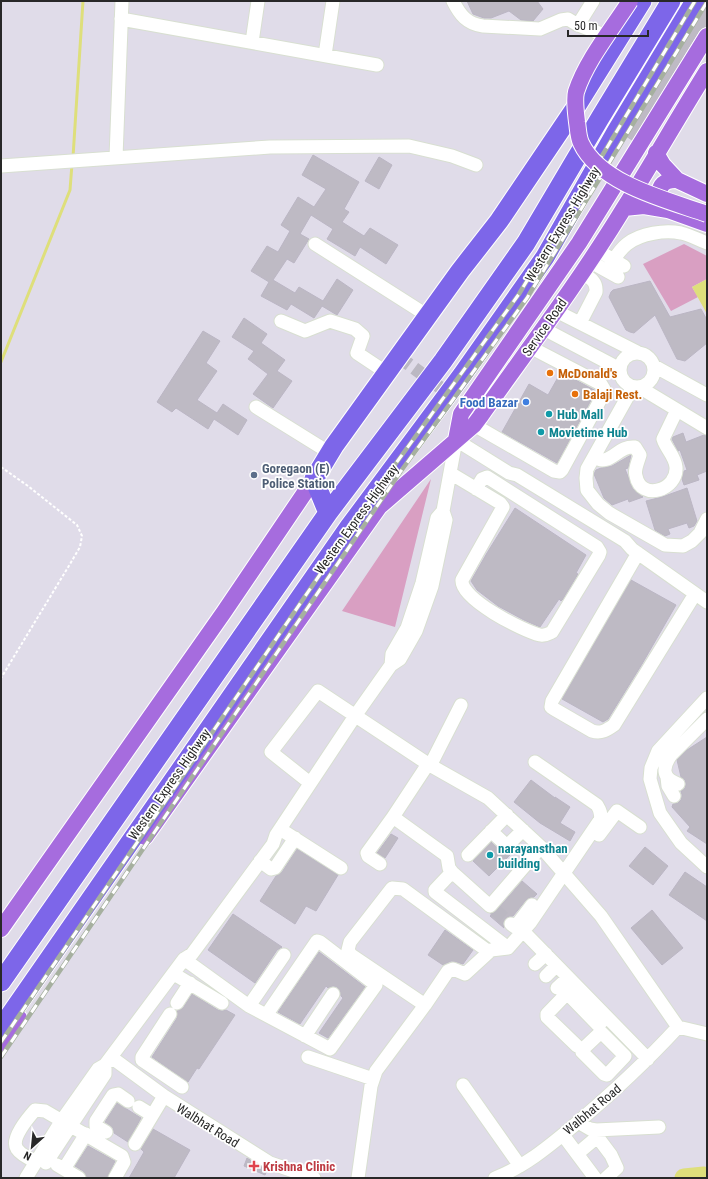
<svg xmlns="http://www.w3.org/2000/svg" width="708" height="1179" font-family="'Roboto Condensed',sans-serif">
<rect width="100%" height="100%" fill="#e0dce9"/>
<path fill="#d99fc2" d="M684 244 707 256V279L692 287 698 297 671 311 643 264Z
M431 479 395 627 342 611Z"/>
<path fill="#dedf7b" d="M707 279V314L692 287Z"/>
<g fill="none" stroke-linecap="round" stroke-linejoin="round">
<path stroke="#dedf7b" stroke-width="3" d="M73 157 83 1
M1 362 70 190 72 164"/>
<path stroke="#dedf7b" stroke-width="19" d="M684 1178 704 1176 707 1177"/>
</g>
<path fill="#bebac4" stroke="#bbb6c4" d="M467 1H537L543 9 533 21 521 20 509 11 491 18H484L473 14Z
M706 1H707V27L702 28 699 31 632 140 626 136 704 7Z
M313 155 359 182 344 209 349 212 342 222 364 236 370 228 398 245 386 264 360 247 355 256 327 239 333 229 311 215 300 234 309 239 294 263 287 259 273 280 295 293 299 287 323 301 337 279 353 290 337 315 322 306 314 318 291 304 287 310 261 296 269 282 251 271 267 246 278 252 290 231 281 225 298 197 314 207 326 189 302 175Z
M379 157 392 165 379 189 365 181Z
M650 281 670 317 701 309 707 320V343L685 361 677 359 655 315 634 333 630 332 626 330 609 297 611 292 613 290Z
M244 318 267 334 261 343 285 360 277 371 292 381 273 408 253 394 268 374 248 359 254 351 232 337Z
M203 331 220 341 206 363 217 371 197 400 217 413 223 404 247 420 238 435 214 419 208 429 176 408 172 412 157 402Z
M561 372 596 391 557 463 502 432 529 384 548 395Z
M683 433 686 442 704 435 707 436V471L697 475 699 480 684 485 682 479 684 471 687 470 680 450 678 451 672 439 673 437Z
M631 455 628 468 625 469 633 489 643 497 629 502 628 499 612 505 604 498 594 474 596 470 601 468 612 466Z
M687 488 697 521 694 526 689 528 687 523 668 529 670 534 665 536 655 530 646 501 662 497Z
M515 508 586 555 576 573 578 574 563 599 561 601 559 599 540 627 524 620 498 606 477 590 471 581 487 553Z
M631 580 676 605 642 664 608 719 603 722 562 699Z
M707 737V844L687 831 690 827 672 807 673 804 678 803 681 800 682 795 681 791 685 788 686 784 685 780 681 777 677 760 687 750Z
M531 780 555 798V797L570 807 560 823 575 832 570 841 540 823 514 802Z
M391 834 398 838 385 858 377 853Z
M491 842 502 852 505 854H511L489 876 473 861Z
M645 847 668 866 653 885 629 866Z
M297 849 338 875 316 911 306 906 295 924 260 901 276 876 282 872Z
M685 872 707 887V921L669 895Z
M522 881 537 894 534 897 529 898 526 900 513 916 508 917 505 919 503 923 504 928 490 916 496 911Z
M652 910 683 948 662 965 631 928Z
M233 914 282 947 277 950 255 983 208 950Z
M445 930 473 950 463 964 456 962 451 961 443 965 428 955Z
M319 952 365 987 328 1038 319 1033 343 998 341 996 340 991 337 987 333 986 328 988 326 986 300 1024 278 1012Z
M192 994 218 1010 222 1011 226 1010 235 1015 199 1069 197 1068 188 1082 152 1057 177 1018V1011L183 1008Z
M117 1103 141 1118 128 1142 114 1133 113 1128 105 1122Z
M153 1129 190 1150 174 1178H129L144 1152 141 1149Z
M88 1146 115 1161 107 1178H87L83 1171 75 1166Z
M247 1158 267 1170 265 1175 244 1166Z"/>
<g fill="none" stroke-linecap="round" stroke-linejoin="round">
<path stroke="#bbb8c2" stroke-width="13" stroke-dasharray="13 6" stroke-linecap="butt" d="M399 357 480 417
M494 909 511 924"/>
<defs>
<path id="minor" d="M453 1C460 15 467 24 483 26L540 29 561 20 568 19 578 25 607 36
M121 19 377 65
M578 25 593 1
M252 42 258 1
M325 55 333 1
M116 157 122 1
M1 166 270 147 409 146 452 156 476 165
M315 244 428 316
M597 250 624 266
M589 261 618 277
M607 271C613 261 618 251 627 244 641 233 665 230 681 233 690 235 699 240 707 243
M556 311 637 352
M281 321 305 331 330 321 355 329 363 336 357 353 387 373
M580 323 596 292C597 281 590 278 582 273
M544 329 620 369
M620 370a17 17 0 1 1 34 0a17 17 0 1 1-34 0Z
M654 366 707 395
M633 387 587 469 586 478 587 490 598 504 609 513 665 545 683 546 692 541 700 533 707 519
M639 387 707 428
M256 407 330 453
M474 425 554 471 560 472 562 470 603 395 604 389 601 384 530 347
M594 457C610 468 617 445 635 447L640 455C638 462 634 470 636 476 641 502 678 490 676 467 675 456 666 449 663 439L677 410
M450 473 500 503 503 507 462 580C460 599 523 631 540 635 545 636 548 634 552 632L599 555 600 552 597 547 487 477 482 479 476 489
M638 553 552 701 551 707 554 709 592 731C601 734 607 730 614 725L695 594
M391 665 392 654 407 628 422 583 437 518 443 511 456 440 509 473 517 475 625 541 632 549 707 602
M707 698 658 751 651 768 650 779 660 813 681 843 707 867
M428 764 393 817 447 856 449 868 452 872
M430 766 461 705
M667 777 668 786 674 796
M310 783 271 752 318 691 428 764 488 798 541 847 601 916 678 1027 707 1034
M678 784C662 778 662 768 671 755L707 719
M280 829 341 868
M491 831 507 846 523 830
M599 835 617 811 640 827
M468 855 507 815
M260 861 271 869 275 868 295 838
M380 864 368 856 367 853 393 817
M511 924 515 927 516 926 532 905
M523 931 648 1059
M508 948 435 892V890L452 872 490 906 541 847
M184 959 249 1006 330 1049 376 985 320 942 317 941 267 1014
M535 964 546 954
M174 974 222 1003
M546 976 556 966
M575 985 547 1014V1017L577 1046
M557 988 568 978
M567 993 598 1025 607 1017
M177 1003 190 983
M425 1005 351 955 348 950 350 942 392 888 403 889 489 952 491 950 508 948 530 923 600 820C602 814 600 810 597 805L535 762
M249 1006 284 955
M170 1014 142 1057V1060L182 1087
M601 1032 625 1056 607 1075 604 1074 582 1052 583 1049Z
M305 1036 333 994
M111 1057 164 1096 270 1163 314 1178
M308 1057 373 1079
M463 1085 520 1166
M139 1107 152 1115
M578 1122 590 1129 596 1130 659 1127
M106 1132 96 1126V1121L113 1095 118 1094 128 1101
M563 1135 595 1178
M135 1144 164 1096
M577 1154 596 1138 599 1139 611 1155 617 1168 606 1178
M36 1162C30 1159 21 1155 17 1149 10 1139 28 1118 35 1110L45 1111 122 1156 124 1162 115 1178
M46 1163 105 1074V1065
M57 1165 79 1178
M64 1169 86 1134
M26 1178 62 1120 98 1069 105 1065 184 959 192 954 273 844 276 835 355 716 391 665 400 659 416 631 432 586 446 520 443 511
M358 1178 371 1086 376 1071 425 1005 448 971 453 969 465 974 489 952
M495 1178C524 1167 548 1147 571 1128 609 1096 645 1063 678 1027"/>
<path id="major" d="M656 153 663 165 677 180 707 194
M624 208 644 206 668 210 707 224
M667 209C655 196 657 179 677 180
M456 440 461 414 579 243 707 36
M145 837 379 507 474 425 480 417C529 348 580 280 624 208 652 163 679 116 707 71
M1 929 224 612 314 479
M1 1043 19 1018"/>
<path id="highway" d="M328 513 314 479 334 446 460 271 499 221 574 110 642 1
M1 982 328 513 443 361 526 243 600 118 671 1
M1 1028 349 527 462 375 545 257 616 132 695 1"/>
</defs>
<use href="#minor" stroke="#d8dfd1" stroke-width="15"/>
<use href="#major" stroke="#fff" stroke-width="18"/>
<use href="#highway" stroke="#fff" stroke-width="21"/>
<path stroke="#fff" stroke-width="2" stroke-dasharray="3 2" stroke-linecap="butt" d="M1 467 28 486 77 525 82 536 80 547 70 564 1 678"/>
<use href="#minor" stroke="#fff" stroke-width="13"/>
<use href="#major" stroke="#a66cde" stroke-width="16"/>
<use href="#highway" stroke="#7d66e9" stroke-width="19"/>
<defs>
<path id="rail" d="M1 1042 394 466 519 294 695 1
M1 1057 401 471 527 298 707 2"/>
</defs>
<use href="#rail" stroke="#a6b09f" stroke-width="4.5"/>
<use href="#rail" stroke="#fff" stroke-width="3" stroke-dasharray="9" stroke-linecap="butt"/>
<defs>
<path id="major-bridge" d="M630 1C612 29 586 61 576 92 574 100 576 113 577 122 578 128 578 137 581 143 600 184 667 200 707 214"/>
</defs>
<use href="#major-bridge" stroke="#fff" stroke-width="18" stroke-linecap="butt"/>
<use href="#major-bridge" stroke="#a66cde" stroke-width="16"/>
</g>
<g fill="#e8710a" stroke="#fff" stroke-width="1.5">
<circle cx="550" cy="373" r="4"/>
<circle cx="575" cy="394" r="4"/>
</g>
<circle fill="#3f7fe0" stroke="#fff" stroke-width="1.5" cx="526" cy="402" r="4"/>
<g fill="#0f9aa8" stroke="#fff" stroke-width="1.5">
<circle cx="549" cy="414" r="4"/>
<circle cx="541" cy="432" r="4"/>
<circle cx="490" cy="855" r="4"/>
</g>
<circle fill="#5c6f8a" stroke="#fff" stroke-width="1.5" cx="254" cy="475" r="4"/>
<path fill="#e0444e" stroke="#fff" stroke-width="1.5" d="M252 1160h4v4h4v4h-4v4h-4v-4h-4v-4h4z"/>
<g text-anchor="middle" stroke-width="3.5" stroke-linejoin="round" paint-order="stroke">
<g font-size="13" fill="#282828" stroke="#fff">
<text transform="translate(562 224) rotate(-59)" y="5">Western Express Highway</text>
<text transform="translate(544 327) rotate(-55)" y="5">Service Road</text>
<text transform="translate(356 519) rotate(-54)" y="5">Western Express Highway</text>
<text transform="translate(169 784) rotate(-55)" y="5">Western Express Highway</text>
<text transform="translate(592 1109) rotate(-40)" y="5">Walbhat Road</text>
<text transform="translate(208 1125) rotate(32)" y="5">Walbhat Road</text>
</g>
<g font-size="13" font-weight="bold" fill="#c56008" stroke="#fff" text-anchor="start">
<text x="558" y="378">McDonald's</text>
<text x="583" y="399">Balaji Rest.</text>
</g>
<g font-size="13" font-weight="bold" fill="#366cbe" stroke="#fff" text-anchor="end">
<text x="518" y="407">Food Bazar</text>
</g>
<g font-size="13" font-weight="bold" fill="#0d838f" stroke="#fff" text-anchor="start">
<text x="557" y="419">Hub Mall</text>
<text x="549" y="437">Movietime Hub</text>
<text x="498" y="853">narayansthan<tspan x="498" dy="15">building</tspan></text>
</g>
<g font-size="13" font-weight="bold" fill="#4e5e75" stroke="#fff" text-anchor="start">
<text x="262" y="473">Goregaon (E)<tspan x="262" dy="15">Police Station</tspan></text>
</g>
<g font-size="13" font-weight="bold" fill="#be3a42" stroke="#fff" text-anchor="start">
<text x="263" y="1171">Krishna Clinic</text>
</g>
</g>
<rect width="708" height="1179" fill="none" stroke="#282828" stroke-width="4"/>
<g transform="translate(32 1147) rotate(207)" stroke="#ffffff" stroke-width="3" paint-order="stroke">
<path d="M0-3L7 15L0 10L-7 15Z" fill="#282828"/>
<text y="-6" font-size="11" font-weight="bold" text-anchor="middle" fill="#282828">N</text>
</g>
<path d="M568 30v6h80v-6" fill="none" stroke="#282828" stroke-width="2"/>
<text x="574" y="30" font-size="12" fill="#282828" stroke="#ffffff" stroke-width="3" paint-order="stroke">50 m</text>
</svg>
